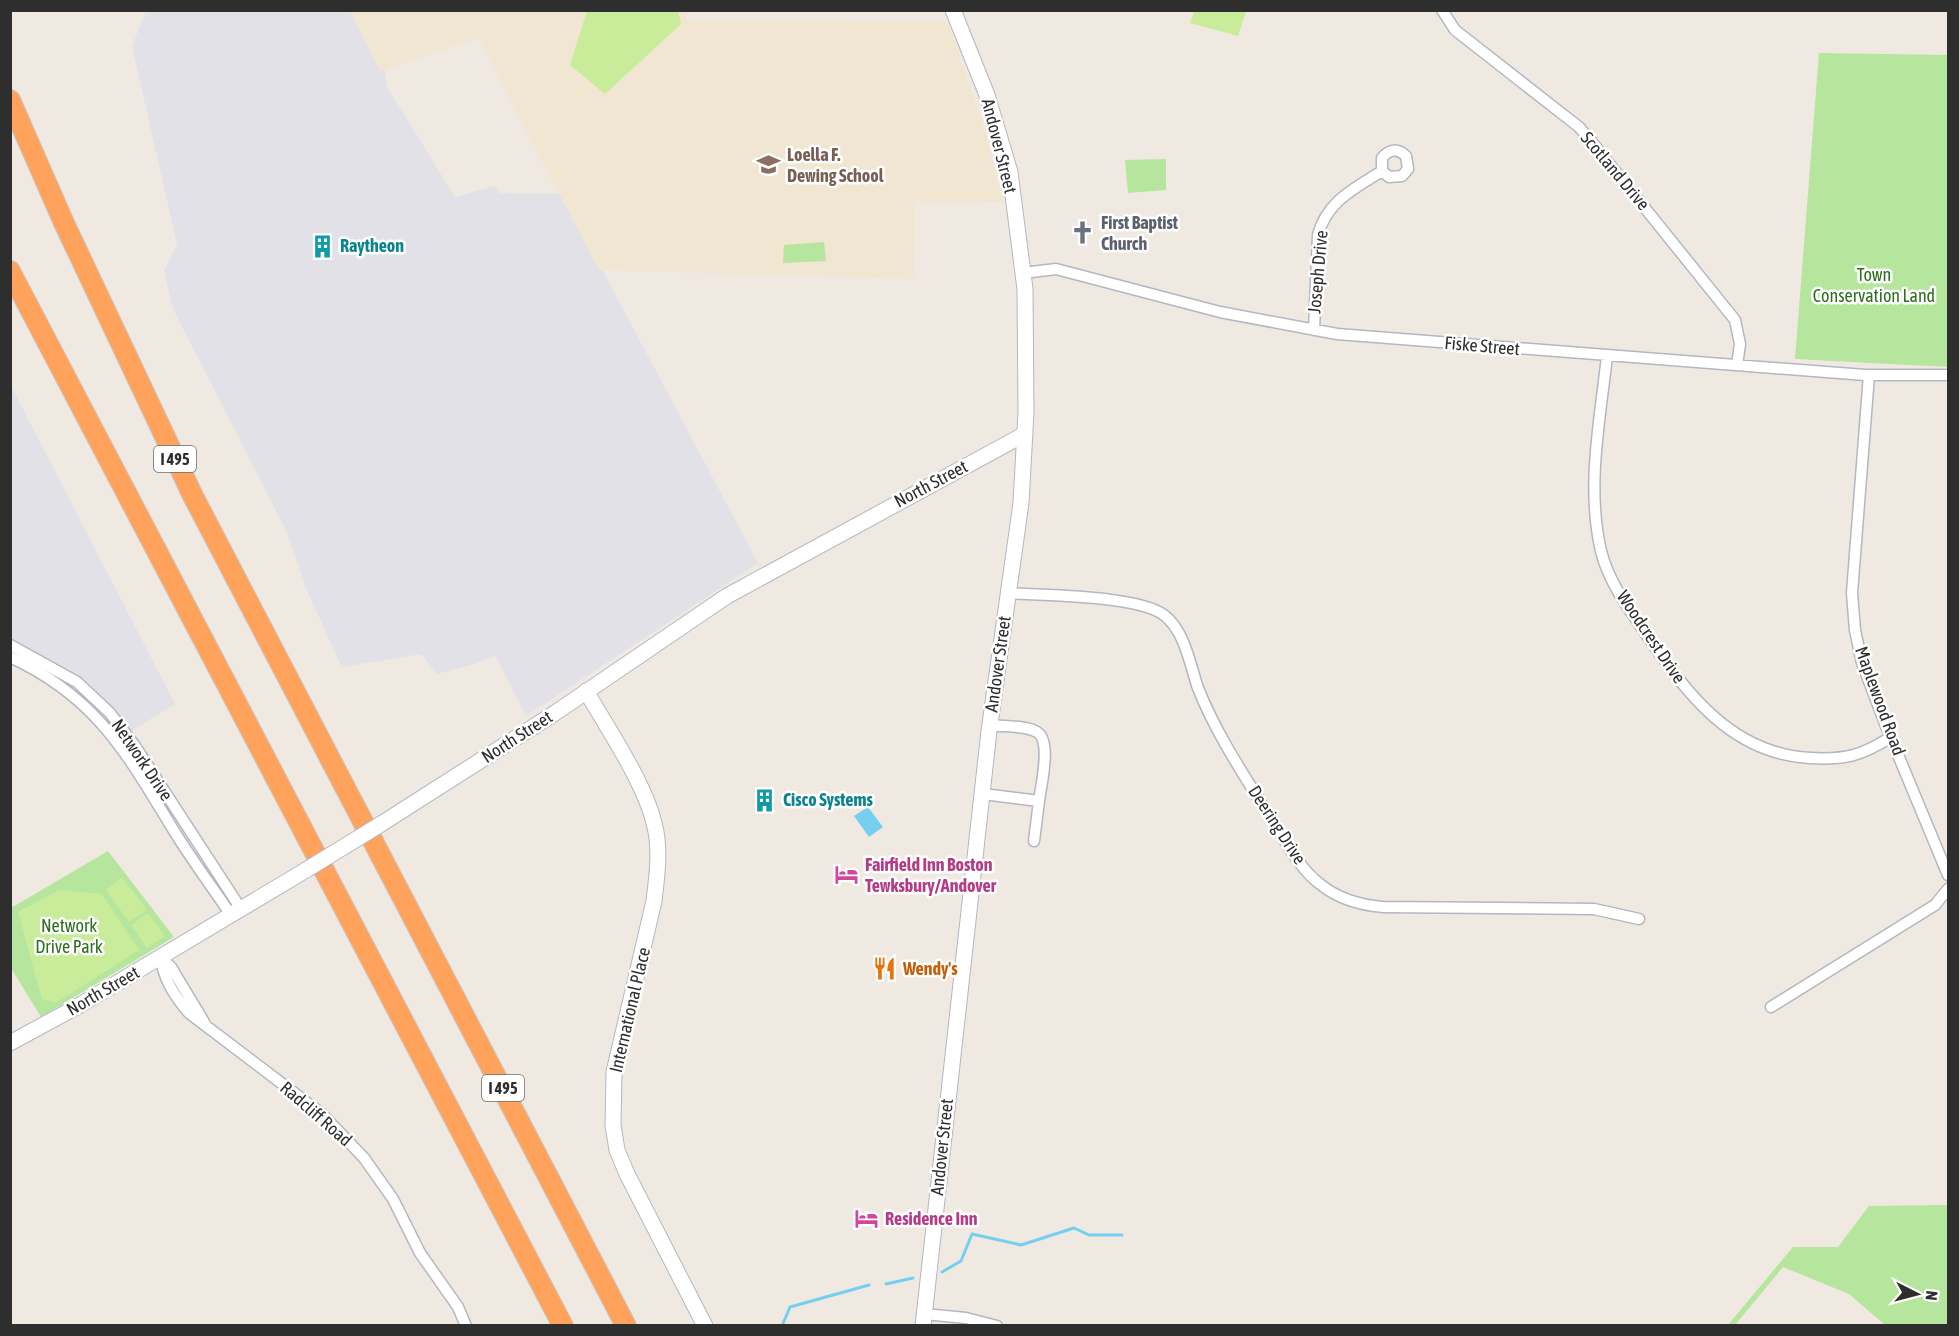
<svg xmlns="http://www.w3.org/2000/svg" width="1959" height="1336" font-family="'Asap Condensed',sans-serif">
<rect width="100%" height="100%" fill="#efe9e1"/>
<path fill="#e3e1e8" d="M146 11H353L384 65 387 87 455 197 495 186 500 193 562 194 758 563 526 716 495 655 471 665 437 674 421 654 342 667 307 591 287 532 173 309 164 271 177 244 132 46Z
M10 384 175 704 113 742 74 699 11 661Z"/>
<path fill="#f0e6d1" d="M688 10 686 20 948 22 984 129 1003 202 915 201 913 279 599 270 478 38 380 71 350 11Z"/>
<path fill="#b6e59e" d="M1819 53 1948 55V367L1795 359Z
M1166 159V190L1128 193 1125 160Z
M824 242 826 261 783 263 784 245Z
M108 851 174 937 41 1017 11 968V908Z
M1948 1205V1325H1885L1849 1294 1783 1267 1735 1325H1728L1793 1247H1838L1869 1206Z"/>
<path fill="#c9ec9a" d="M1239 10 1246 12 1238 36 1190 23 1194 11Z
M587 11H678L681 24 605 94 570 65Z
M122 877 147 910 129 922 106 890Z
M59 890 102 894 139 950 56 1003 42 999 18 912Z
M148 913 165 936 147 948 131 925Z"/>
<path fill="#75cff0" d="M868 807 883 827 869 837 854 816Z"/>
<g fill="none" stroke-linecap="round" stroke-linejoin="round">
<path stroke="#75cff0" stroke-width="3" d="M942 1272 961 1261 972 1234 1021 1245 1074 1228 1089 1235H1122
M886 1284 913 1278
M782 1326 790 1307 869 1285"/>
<defs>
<path id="street" d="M1442 10 1455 30 1579 127 1591 141 1735 320 1740 344 1737 365
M1023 273 1056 269 1220 312 1337 334 1865 375H1948
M1314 330 1318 235C1327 201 1354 189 1382 171L1389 177 1402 176 1408 169 1406 156C1398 148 1389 149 1382 158V171
M1607 356C1600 420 1586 487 1601 551 1608 581 1629 609 1646 634 1687 694 1732 754 1810 758 1845 760 1861 756 1891 737
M1869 375 1852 593 1855 630 1862 663 1886 726 1948 875
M1008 593C1045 596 1137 595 1164 615 1185 631 1190 665 1198 688 1217 736 1247 780 1274 823 1287 844 1300 869 1320 884 1338 899 1360 905 1383 907L1594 909 1639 919
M10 645 77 682 110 713 135 746 241 909
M10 657C97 697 127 754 174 831 192 860 212 887 231 915
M983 794 1039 801C1041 785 1052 741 1037 732 1026 725 1003 727 990 725
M1034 841 1039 801
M161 958C163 979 175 997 189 1013L322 1114 364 1158 393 1199 420 1253 458 1307 466 1326
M161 958 171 967 204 1022
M1771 1007 1935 905 1948 889
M924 1314 966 1318 997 1326"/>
<path id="secondary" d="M586 691C608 729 644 782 654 823 661 848 657 876 654 901L614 1072 613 1125 617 1150 627 1174 705 1326
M381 824 555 713 727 596 1025 434
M10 1043 80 1005 306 870
M923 1326 989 731 1021 503 1026 412 1025 289 1010 172 987 95 953 10"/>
<path id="highway" d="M10 100 64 223 193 496 626 1326
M10 271 563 1326"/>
</defs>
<use href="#street" stroke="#b4b7c1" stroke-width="13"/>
<use href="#secondary" stroke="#b4b7c1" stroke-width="17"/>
<use href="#highway" stroke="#c9c9c9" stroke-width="22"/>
<use href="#street" stroke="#fff" stroke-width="10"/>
<use href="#secondary" stroke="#fff" stroke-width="15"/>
<use href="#highway" stroke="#ffa35c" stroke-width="20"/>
<defs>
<path id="secondary-bridge" d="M306 870 381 824"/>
</defs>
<use href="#secondary-bridge" stroke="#b4b7c1" stroke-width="17" stroke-linecap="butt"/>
<use href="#secondary-bridge" stroke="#fff" stroke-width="15"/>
</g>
<defs>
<symbol id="school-bare" viewBox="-9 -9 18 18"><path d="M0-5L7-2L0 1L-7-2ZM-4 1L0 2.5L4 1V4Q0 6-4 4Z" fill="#8d6e63" stroke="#fff" stroke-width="2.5" paint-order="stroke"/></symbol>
<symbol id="church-bare" viewBox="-9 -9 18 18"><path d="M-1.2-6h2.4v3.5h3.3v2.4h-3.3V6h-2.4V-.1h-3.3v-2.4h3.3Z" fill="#6b7280" stroke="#fff" stroke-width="2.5" paint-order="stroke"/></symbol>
<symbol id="building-bare" viewBox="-9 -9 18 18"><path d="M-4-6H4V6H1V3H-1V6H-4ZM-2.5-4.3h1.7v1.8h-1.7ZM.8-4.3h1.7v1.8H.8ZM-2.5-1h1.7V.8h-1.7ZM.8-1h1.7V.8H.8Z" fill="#0f9aa8" stroke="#fff" stroke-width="2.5" paint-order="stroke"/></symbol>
<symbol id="hotel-bare" viewBox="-9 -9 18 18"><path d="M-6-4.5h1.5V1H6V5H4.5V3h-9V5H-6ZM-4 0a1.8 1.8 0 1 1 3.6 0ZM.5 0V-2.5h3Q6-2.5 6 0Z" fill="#d1479c" stroke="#fff" stroke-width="2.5" paint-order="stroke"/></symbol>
<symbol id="restaurant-bare" viewBox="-9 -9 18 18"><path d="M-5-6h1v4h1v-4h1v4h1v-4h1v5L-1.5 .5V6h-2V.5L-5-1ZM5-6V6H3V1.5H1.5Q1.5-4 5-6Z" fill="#e8710a" stroke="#fff" stroke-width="2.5" paint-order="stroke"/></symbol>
</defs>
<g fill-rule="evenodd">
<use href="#school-bare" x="752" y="148" width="33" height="33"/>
<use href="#church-bare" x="1066" y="216" width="33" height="33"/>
<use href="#building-bare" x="306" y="230" width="33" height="33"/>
<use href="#building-bare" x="748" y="784" width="33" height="33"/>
<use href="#hotel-bare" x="830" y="858" width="33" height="33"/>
<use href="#restaurant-bare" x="868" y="952" width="33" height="33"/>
<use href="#hotel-bare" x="850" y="1202" width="33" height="33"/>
</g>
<g text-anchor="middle" stroke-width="5" stroke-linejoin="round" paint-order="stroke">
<g fill="#fff" stroke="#6d6d6d" stroke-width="1.5">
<rect x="154" y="446" width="42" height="26" rx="4.5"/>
<rect x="482" y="1075" width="42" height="26" rx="4.5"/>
</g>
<g font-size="16" font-weight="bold" fill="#2e2e2e">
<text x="175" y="465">I 495</text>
<text x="503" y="1094">I 495</text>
</g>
<g font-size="18" fill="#2e2e2e" stroke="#fff">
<text transform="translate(999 146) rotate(76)" y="6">Andover Street</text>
<text transform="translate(1615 171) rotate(50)" y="6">Scotland Drive</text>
<text transform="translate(1318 272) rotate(-85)" y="6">Joseph Drive</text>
<text transform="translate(1482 346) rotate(5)" y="6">Fiske Street</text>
<text transform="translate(931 484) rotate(-28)" y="6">North Street</text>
<text transform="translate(1651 637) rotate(56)" y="6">Woodcrest Drive</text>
<text transform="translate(998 664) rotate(-82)" y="6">Andover Street</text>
<text transform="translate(1880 701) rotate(70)" y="6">Maplewood Road</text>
<text transform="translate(517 737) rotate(-33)" y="6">North Street</text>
<text transform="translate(142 760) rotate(56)" y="6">Network Drive</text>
<text transform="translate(1277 825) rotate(57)" y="6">Deering Drive</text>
<text transform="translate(103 991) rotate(-30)" y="6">North Street</text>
<text transform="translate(630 1010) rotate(-77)" y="6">International Place</text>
<text transform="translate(316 1114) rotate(41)" y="6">Radcliff Road</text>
<text transform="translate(942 1147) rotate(-84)" y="6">Andover Street</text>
</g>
<g font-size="18" font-weight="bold" fill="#785e54" stroke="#fff" text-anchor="start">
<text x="787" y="161">Loella F.<tspan x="787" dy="21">Dewing School</tspan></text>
</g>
<g font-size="18" font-weight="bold" fill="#5b616d" stroke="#fff" text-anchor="start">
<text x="1101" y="229">First Baptist<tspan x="1101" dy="21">Church</tspan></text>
</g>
<g font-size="18" font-weight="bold" fill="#0d838f" stroke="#fff" text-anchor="start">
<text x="340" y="252">Raytheon</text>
<text x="783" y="806">Cisco Systems</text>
</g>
<g font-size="18" fill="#2c6e1b" stroke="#fff">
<text x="1874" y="281">Town<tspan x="1874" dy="21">Conservation Land</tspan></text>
<text x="69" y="932">Network<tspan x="69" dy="21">Drive Park</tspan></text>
</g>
<g font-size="18" font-weight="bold" fill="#b23c85" stroke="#fff" text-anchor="start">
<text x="865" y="871">Fairfield Inn Boston<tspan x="865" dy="21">Tewksbury/Andover</tspan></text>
<text x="885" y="1225">Residence Inn</text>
</g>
<g font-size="18" font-weight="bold" fill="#c56008" stroke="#fff" text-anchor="start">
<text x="903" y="975">Wendy's</text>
</g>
</g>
<rect width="1959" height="1336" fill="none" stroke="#2e2e2e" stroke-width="24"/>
<g transform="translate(1917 1294) rotate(96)" stroke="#ffffff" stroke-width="4.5" paint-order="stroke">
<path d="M0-4.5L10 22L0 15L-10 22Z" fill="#2e2e2e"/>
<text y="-9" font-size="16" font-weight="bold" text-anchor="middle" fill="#2e2e2e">N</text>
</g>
</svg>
